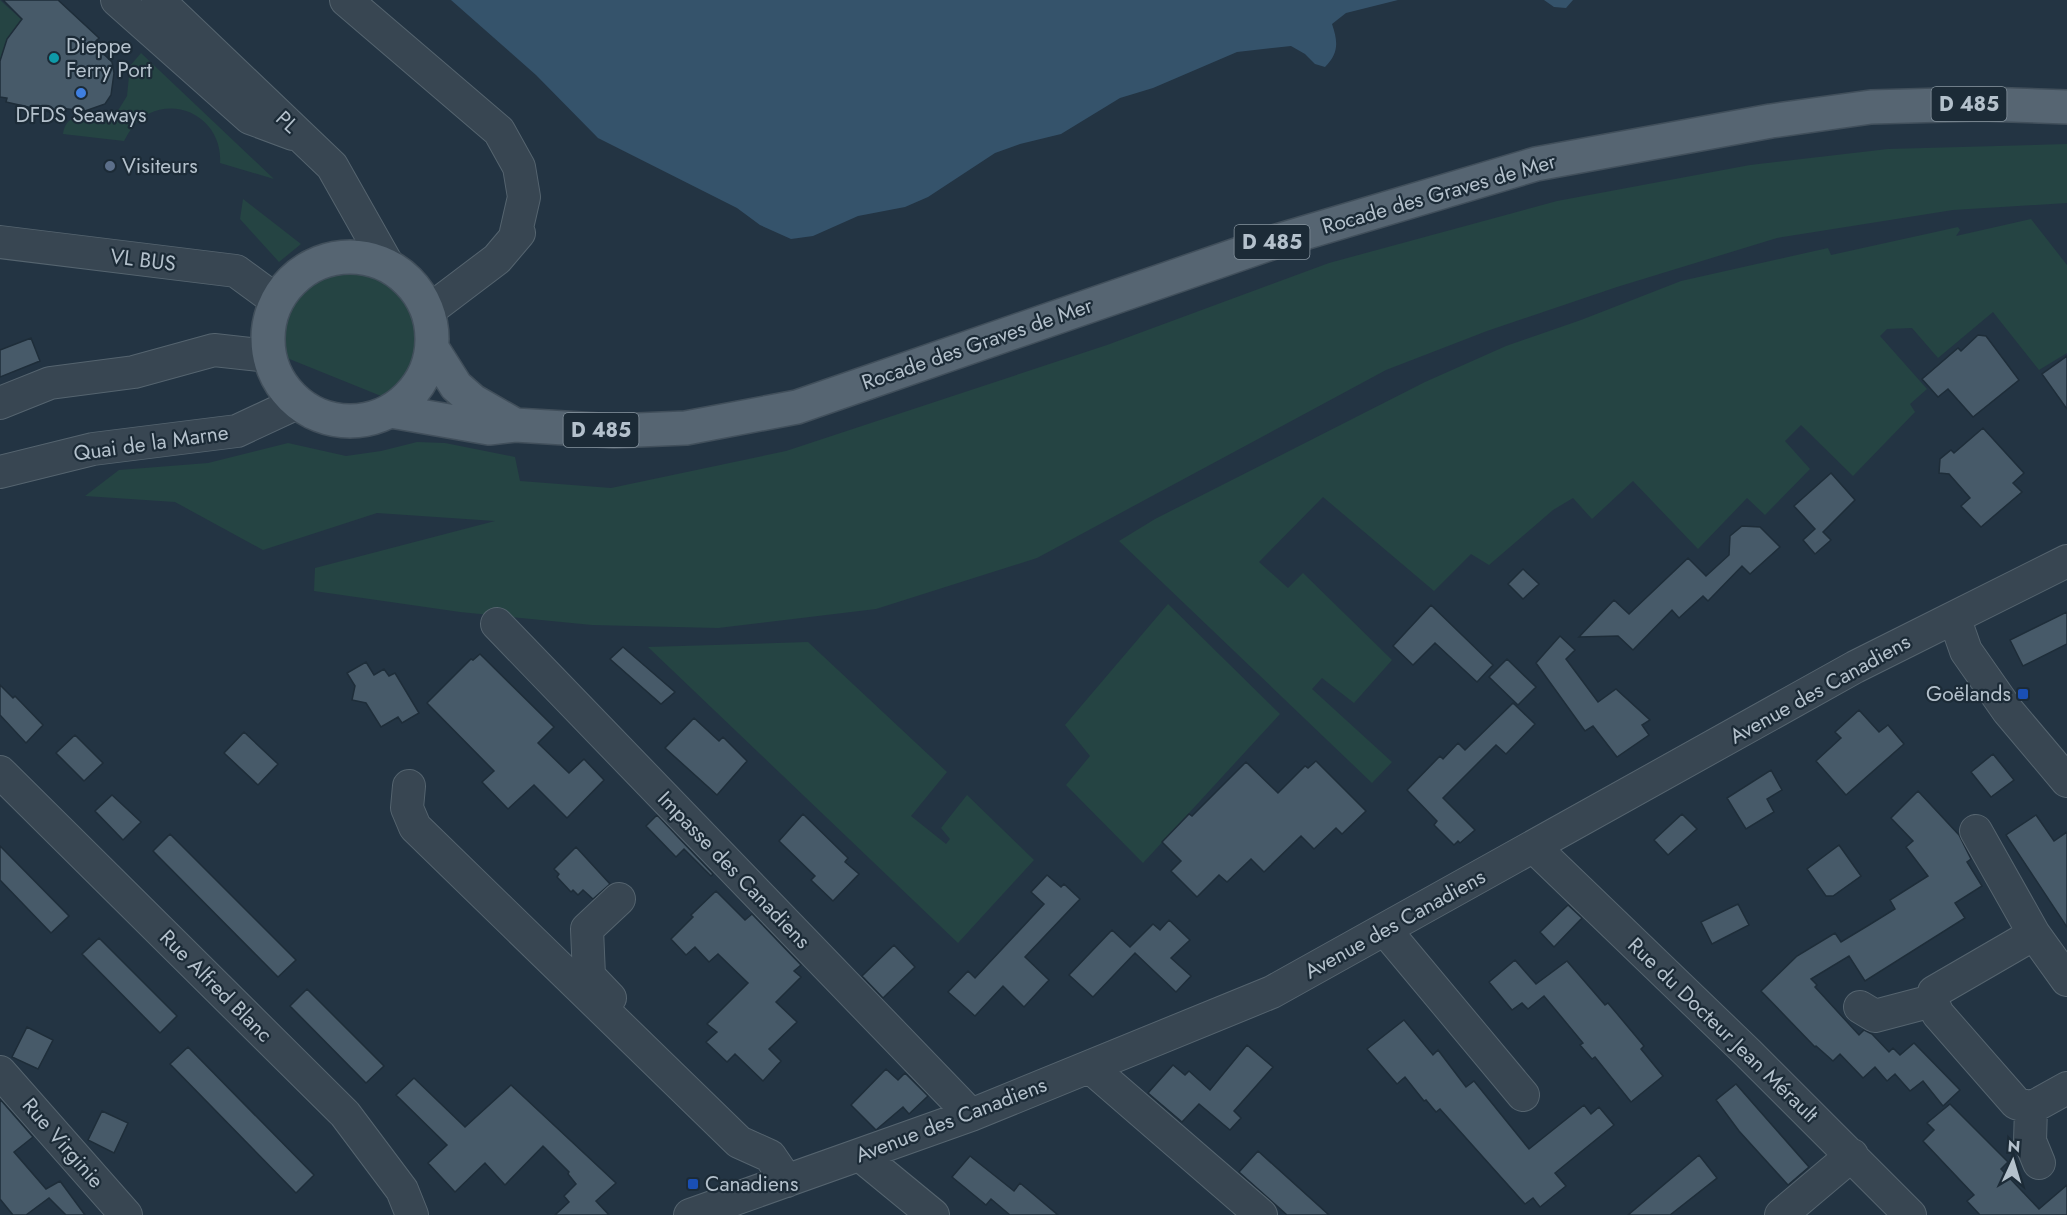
<svg xmlns="http://www.w3.org/2000/svg" width="2067" height="1215" font-family="Jost,sans-serif">
<rect width="100%" height="100%" fill="#233443"/>
<path fill="#254443" d="M0 0 22 20 7 39 0 61Z
M141 53 274 179 220 163C223 124 184 96 148 114 136 120 130 130 124 141L63 134C66 116 77 117 93 115L97 123 102 124 119 109 127 96 130 66Z
M2067 144V203L1953 210 1777 238 1617 287 1487 331 1386 370 1037 558 876 609 718 628 592 625 460 612 314 591 315 568 495 521 377 513 263 550 175 502 85 496 119 470 208 463 288 443 346 456 381 451 417 442 445 443 515 457 520 481 611 488 786 451 1107 345 1329 263 1557 201 1750 165 1888 149Z
M243 199 301 244 279 262 240 219Z
M2031 219 2067 265V353L2039 370 1993 312 1938 358 1912 328 1887 329 1880 336 1927 389 1910 404 1915 412 1853 476 1801 425 1785 441 1810 469 1765 515 1747 498 1698 549 1633 481 1592 519 1573 498 1553 510 1489 565 1471 554 1434 591 1323 497 1259 562 1288 588 1303 573 1392 660 1354 703 1322 678 1312 689 1392 762 1372 783 1119 541 1155 519 1425 382 1506 346 1581 320 1681 281 1828 248 1831 255 1958 227 1960 230 1956 236Z
M358 270C365 272 373 273 380 277 412 294 428 341 407 373 401 382 393 390 386 398L282 356C276 302 304 272 358 270Z
M1168 604 1280 714 1143 863 1066 785 1090 756 1065 725Z
M808 642 947 772 911 816 946 844 950 839 941 828 967 795 1034 860 958 943 648 647Z"/>
<path fill="#35536b" d="M451 0H1398L1346 13 1332 24C1338 42 1339 53 1325 67L1315 64 1305 54 1291 46 1237 52 1153 88 1120 98 1061 134 1020 144 995 153 928 197 905 207 858 216 813 236 791 239 760 225 737 208 598 138 536 75Z
M1544 0H1573L1566 8 1554 7Z"/>
<path fill="#475a69" stroke="#1e2d39" stroke-width="1.5" d="M3 0H58L99 38 93 44 112 62 114 73 111 95 105 104 85 111 60 108 59 114 6 102 7 98 0 97V61L7 39 22 19Z
M1978 335 1986 336 2019 380 1973 417 1948 389 1938 397 1922 379 1958 348 1961 351Z
M31 338 40 361 0 377V350Z
M2067 356V409L2042 374Z
M1983 428 2024 473 2013 483 2022 492 1981 527 1961 506 1970 498 1949 474 1939 473 1940 459 1951 450 1954 453Z
M1831 473 1855 500 1823 532 1831 540 1815 554 1803 540 1815 529 1794 506Z
M1742 526 1760 527 1780 547 1750 574 1742 566 1708 601 1703 596 1679 618 1672 610 1633 650 1618 636 1579 637 1614 600 1629 614 1688 558 1706 576 1729 555 1730 536Z
M1523 569 1539 584 1523 599 1508 584Z
M1431 605 1493 665 1477 682 1435 643 1413 665 1393 646Z
M2067 612V644L2023 666 2010 640Z
M1560 636 1575 650 1566 659 1598 702 1616 689 1650 720 1642 725 1649 735 1617 757 1593 726 1585 731 1536 663Z
M623 647 675 692 661 704 610 659Z
M480 654 554 727 538 743 569 773 584 759 604 780 567 818 534 785 508 809 482 782 494 771 427 703 471 659 473 660Z
M1507 659 1536 687 1518 705 1489 677Z
M366 662 374 675 384 669 389 676 395 673 419 713 402 723 398 717 381 727 366 703 352 700 355 686 347 673Z
M0 685 13 698 15 696 43 725 26 743 0 715Z
M1513 703 1535 724 1506 754 1496 745 1443 798 1475 830 1460 843 1458 841 1454 845 1434 825 1437 821 1407 790 1440 756 1443 759 1458 743 1465 750Z
M1859 710 1879 732 1888 725 1904 744 1846 795 1816 761 1841 738 1835 732Z
M694 718 719 741 723 737 747 761 717 795 665 748Z
M244 732 278 764 258 785 224 753Z
M75 735 103 763 84 781 56 753Z
M1993 754 2014 780 1991 797 1971 772Z
M1316 761 1366 811 1342 834 1336 828 1314 849 1301 836 1264 872 1251 859 1227 882 1219 875 1197 897 1171 871 1181 861 1162 842 1189 814 1192 816 1246 762 1278 793 1305 766 1308 768Z
M1771 770 1782 790 1767 799 1774 812 1746 829 1727 798Z
M1918 791 1959 835 1971 859 1967 862 1982 886 1955 903 1965 918 1865 981 1849 956 1811 979 1817 985 1815 987 1859 1035 1864 1030 1872 1034 1889 1052 1893 1048 1900 1055 1914 1043 1960 1090 1943 1106 1923 1081 1910 1091 1895 1074 1887 1081 1875 1067 1863 1078 1840 1054 1833 1061 1816 1046 1815 1047 1761 991 1797 956 1835 933 1841 942 1869 925 1895 909 1890 900 1928 876 1906 847 1913 841 1891 818Z
M112 795 141 822 123 840 95 811Z
M803 814 848 858 845 862 859 874 833 901 811 880 815 876 779 841Z
M1682 814 1697 829 1668 855 1654 840Z
M657 815 713 874 711 876 684 849 676 857 646 826Z
M2036 815 2054 841 2067 832V927L2006 835Z
M170 834 296 960 278 977 153 851Z
M1839 845 1861 876 1833 896H1826L1807 869Z
M0 846 69 916 51 933 0 880Z
M576 847 610 884 593 899 583 890 578 895 573 890 571 892 557 877 559 874 554 869Z
M1047 875 1061 887 1064 884 1080 899 1025 957 1049 980 1024 1007 1003 986 975 1016 948 992 968 971 975 978 1044 904 1031 892Z
M716 891 745 920 752 914 801 965 794 971 801 977 776 1002 797 1022 769 1049 781 1061 763 1081 735 1054 727 1062 706 1042 717 1032 707 1024 748 983 718 954 709 962 695 947 686 955 671 939 693 917 691 915Z
M1738 904 1749 925 1712 944 1701 922Z
M1568 905 1582 918 1554 947 1540 932Z
M1169 920 1190 940 1171 958 1191 976 1176 992 1135 953 1093 997 1069 975 1112 930 1130 947 1153 924 1160 930Z
M99 938 177 1016 160 1033 82 954Z
M894 945 915 967 883 998 862 976Z
M1515 960 1536 984 1567 961 1605 1005 1608 1003 1644 1046 1641 1049 1663 1076 1631 1102 1595 1057 1592 1059 1580 1045 1583 1043 1544 996 1528 1009 1522 1003 1512 1010 1489 982Z
M307 989 384 1066 366 1083 290 1006Z
M1404 1020 1433 1055 1438 1050 1466 1087 1474 1081 1529 1149 1584 1105 1591 1114 1599 1107 1614 1125 1555 1173 1566 1186 1540 1207 1533 1198 1525 1204 1440 1109 1436 1112 1426 1100 1424 1101 1405 1077 1397 1084 1367 1049Z
M27 1027 53 1040 38 1069 12 1057Z
M1247 1045 1273 1067 1234 1111 1241 1118 1230 1130 1199 1104 1182 1122 1148 1093 1173 1065 1185 1075 1189 1071 1210 1090Z
M188 1047 314 1175 296 1193 170 1064Z
M886 1069 898 1080 905 1073 928 1096 909 1114 903 1107 876 1130 851 1105Z
M414 1078 465 1127 511 1085 616 1183 596 1201 609 1215H555L569 1202 564 1196 576 1184 568 1174 569 1172 543 1146 505 1185 485 1163 455 1192 428 1163 447 1145 396 1095Z
M1736 1084 1809 1167 1788 1185 1739 1131 1716 1100Z
M0 1099 33 1137 14 1152 46 1189 60 1181 85 1215H66L49 1198 26 1215H13L0 1199Z
M1950 1104 2008 1162 2001 1169 2039 1209 2067 1185V1215H1980L1967 1201 1974 1195 1923 1141 1934 1130 1927 1123Z
M102 1111 128 1123 114 1153 88 1140Z
M1258 1151 1329 1215H1287L1239 1172Z
M1699 1155 1717 1178 1670 1215H1628Z
M970 1156 1014 1191 1020 1183 1058 1215H1010L991 1199 986 1205 952 1177Z"/>
<g fill="none" stroke-linecap="round" stroke-linejoin="round">
<defs>
<path id="minor" d="M117 0 250 118 293 134
M158 0 332 166 389 267
M346 0 499 131 519 167 524 197 516 232 519 233 497 259 427 312
M0 242 236 271 277 301
M0 403 50 383 134 372 214 350 269 356
M0 472 93 449 237 431 297 403
M1949 620 1959 631 1966 651 2008 711 2067 781
M497 624 971 1115
M0 772 345 1114 402 1190 412 1215
M409 786 407 808 415 827 739 1142 770 1156 787 1181
M1976 831 2034 934
M1534 847 1748 1053 1910 1215
M1386 931 1523 1095
M2067 980 2034 934 1934 992 1932 1001 1938 1014 2016 1103 2031 1108 2067 1088
M610 998 589 976 587 929 619 899
M1860 1007 1875 1016 1932 1001
M1090 1067 1261 1215
M0 1072 126 1215
M2031 1108 2030 1141 2039 1163
M860 1155 933 1215
M690 1215 971 1115 1272 992 1855 667 2067 561
M1781 1215 1852 1155"/>
<path id="major" d="M268 339a82 82 0 1 1 164 0a82 82 0 1 1-164 0Z
M432 348 456 386 473 401 515 425
M391 411 489 428 515 425 614 431 686 428 797 407 1277 241 1536 164 1771 121 1871 107 1981 104 2067 107"/>
</defs>
<use href="#minor" stroke="#55646f" stroke-width="34"/>
<use href="#major" stroke="#414f5b" stroke-width="36"/>
<use href="#minor" stroke="#384652" stroke-width="32"/>
<use href="#major" stroke="#566572" stroke-width="33"/>
</g>
<circle fill="#0f9aa8" stroke="#1c2b37" stroke-width="2" cx="54" cy="58" r="6"/>
<circle fill="#3f7fe0" stroke="#1c2b37" stroke-width="2" cx="81" cy="93" r="6"/>
<circle fill="#5c6f8a" stroke="#1c2b37" stroke-width="2" cx="110" cy="166" r="6"/>
<g fill="#1a4fb4" stroke="#1c2b37" stroke-width="2">
<rect x="2017" y="688" width="12" height="12" rx="3"/>
<rect x="687" y="1178" width="12" height="12" rx="3"/>
</g>
<g text-anchor="middle" stroke-width="4.5" stroke-linejoin="round" paint-order="stroke">
<g fill="#1c2b37" stroke="#86949f" stroke-width="1.5">
<rect x="1931.5" y="87" width="75" height="34" rx="4.5"/>
<rect x="1234.5" y="225" width="75" height="34" rx="4.5"/>
<rect x="563.5" y="413" width="75" height="34" rx="4.5"/>
</g>
<g font-size="20" font-weight="bold" fill="#b4c1cc">
<text x="1969" y="111">D 485</text>
<text x="1272" y="249">D 485</text>
<text x="601" y="437">D 485</text>
</g>
<g font-size="21" fill="#b4c1cc" stroke="#1c2b37" text-anchor="start">
<text x="66" y="53">Dieppe<tspan x="66" dy="24">Ferry Port</tspan></text>
<text x="81" y="122" text-anchor="middle">DFDS Seaways</text>
<text x="122" y="173">Visiteurs</text>
<text x="2011" y="701" text-anchor="end">Goëlands</text>
<text x="705" y="1191">Canadiens</text>
</g>
<g font-size="21" fill="#b4c1cc" stroke="#1c2b37">
<text transform="translate(287 122) rotate(43)" y="7">PL</text>
<text transform="translate(1439 194) rotate(-16)" y="7">Rocade des Graves de Mer</text>
<text transform="translate(143 260) rotate(7)" y="7">VL BUS</text>
<text transform="translate(977 344) rotate(-19)" y="7">Rocade des Graves de Mer</text>
<text transform="translate(151 443) rotate(-8)" y="7">Quai de la Marne</text>
<text transform="translate(1820 689) rotate(-29)" y="7">Avenue des Canadiens</text>
<text transform="translate(734 870) rotate(46)" y="7">Impasse des Canadiens</text>
<text transform="translate(1395 924) rotate(-29)" y="7">Avenue des Canadiens</text>
<text transform="translate(216 986) rotate(45)" y="7">Rue Alfred Blanc</text>
<text transform="translate(1723 1030) rotate(44)" y="7">Rue du Docteur Jean Mérault</text>
<text transform="translate(951 1120) rotate(-21)" y="7">Avenue des Canadiens</text>
<text transform="translate(63 1143) rotate(49)" y="7">Rue Virginie</text>
</g>
</g>
<g transform="translate(2013 1161) rotate(4)" stroke="#1c2b37" stroke-width="4.5" paint-order="stroke">
<path d="M0-4.5L10 22L0 15L-10 22Z" fill="#b4c1cc"/>
<text y="-9" font-size="16" font-weight="bold" text-anchor="middle" fill="#b4c1cc">N</text>
</g>
</svg>
